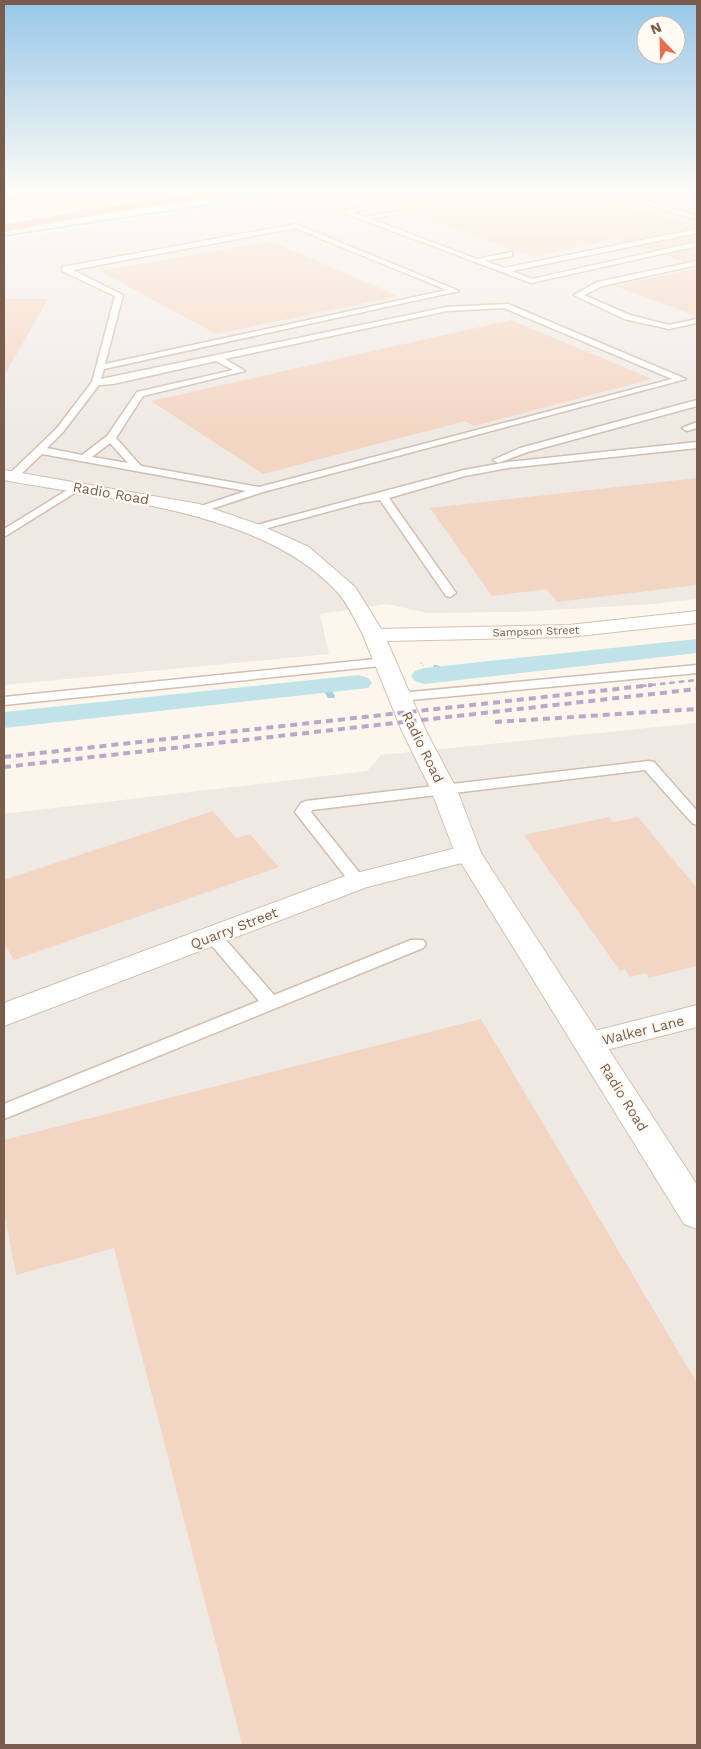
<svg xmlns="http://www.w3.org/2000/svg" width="701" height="1749" font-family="'Work Sans',sans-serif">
<rect width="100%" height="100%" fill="#fdf6ec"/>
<path fill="#efe9e4" d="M329 189H697V599L653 604 518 612 427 613 387 604 320 614 329 654 4 685V239Z
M697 723V1745H4V814L367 771 381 755Z"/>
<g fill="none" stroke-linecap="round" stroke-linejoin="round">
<path fill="#a5d3da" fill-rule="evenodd" d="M310 189H318L4 237V235Z
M434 665H437L441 667V677H435L433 667Z
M324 688H330L335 696 334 698H328L323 690Z"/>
<path fill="#bfe3e8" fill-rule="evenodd" d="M697 639V653L424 684 415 681 411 676 415 671 424 668Z
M359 675 368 678 372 683 368 688 4 728V712Z"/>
</g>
<path fill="#f3d5c3" d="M492 189H574L697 227 624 242 617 239 533 257 393 206Z
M697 235V240L650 251 639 247Z
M271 241 398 296 216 334 100 271Z
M697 248V259L684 262 664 255Z
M697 268V316L614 286Z
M4 299H48L4 376Z
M511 320 652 379 474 426 465 421 263 474 151 401Z
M697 478V585L557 602 547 589 492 596 430 508Z
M213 811 236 838 250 834 279 867 14 960 4 943V880Z
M609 817 613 822 638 817 697 888V966L649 978 646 973 630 977 625 969 620 971 524 835Z
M481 1019 697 1383V1745H242L114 1248 16 1275 4 1211V1140Z"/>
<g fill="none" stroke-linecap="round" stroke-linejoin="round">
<defs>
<path id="lane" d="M434 189H444L352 212 364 217 401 211V213L371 219 477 259 512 252V256L485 261 504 268 697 229V233L512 271 532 279 697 242V246L531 283 342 212Z
M599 189H608L697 216V220Z
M296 224 459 291 104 369 101 379 447 307 508 304 686 379 263 492 199 513 194 510 195 508 246 491 42 454 17 478H9V474L57 428 92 382 115 296 62 271V267ZM295 228 447 290 105 364 123 295 73 270ZM504 308 672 379 259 487 141 466 116 438 143 396 245 371 225 359 447 311ZM216 361 233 370 137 392 107 436 82 455 47 448 63 432 99 385 113 384ZM110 443 128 463 92 457Z
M697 261V265L602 286 584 295 630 315 669 325 697 319V323L669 329 624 319 574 295 597 282Z
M697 400V406L528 452 498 463 493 460 520 448Z
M697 422V428L687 431 682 428Z
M697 442V448L508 468 465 476 389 498 456 593 450 597 446 596 380 500 360 503 253 532 247 529 249 527 464 470 508 462Z
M77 484 82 487 81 489 4 537V529Z
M385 658 392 662 390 665 4 705V697Z
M697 665V673L400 701 393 697 400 693Z
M649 761 654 762 697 811V825L692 823 645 770 312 810 311 812 366 881 364 885H352L295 812 301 803 306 801Z
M213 930 219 932 274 995 411 940H423L426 944 423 948 4 1119V1104L259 1001 207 940 204 936 207 932Z"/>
<path id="street" d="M4 470 199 504 260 525 309 547 355 587 385 635 382 640 374 641 366 640C357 625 350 607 339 594 265 510 108 500 4 480Z
M468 845 478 847 481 853 478 859 367 887 4 1026V1003L348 875Z
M697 1005V1027L590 1054 579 1051 574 1043 579 1035Z"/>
<path id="secondary" d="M697 611V623L569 637 387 641 426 731 457 790 481 853 697 1185V1229L684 1224 455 853 431 790 402 731 363 635 366 630 374 629 569 625Z"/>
<path id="highway" d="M56 189H84L79 192 4 202V196Z
M223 189H249L244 192 91 215 4 231V225Z"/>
</defs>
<use href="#lane" stroke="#d1beb0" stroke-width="3"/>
<use href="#street" stroke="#d1beb0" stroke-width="2"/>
<use href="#secondary" stroke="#d6c0b0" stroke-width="2"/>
<use href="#highway" stroke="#dad1cd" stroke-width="2"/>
<path stroke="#d9b8a5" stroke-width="2.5" stroke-dasharray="0.5 2.5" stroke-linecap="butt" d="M421 663 425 667"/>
<use href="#lane" fill="#fff" fill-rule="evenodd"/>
<use href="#street" fill="#fff" fill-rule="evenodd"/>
<use href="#secondary" fill="#fff" fill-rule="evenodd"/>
<use href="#highway" fill="#f7b7a3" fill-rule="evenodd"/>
<path stroke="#b9a8c9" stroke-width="2.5" stroke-dasharray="5.5 4" stroke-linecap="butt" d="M641 686 697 680"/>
<path stroke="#b9a8c9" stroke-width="4" stroke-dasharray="7 5" stroke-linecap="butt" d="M495 722 697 709
M4 757 652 685
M4 767 697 689"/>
</g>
<linearGradient id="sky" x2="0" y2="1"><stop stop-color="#97c7e8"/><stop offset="0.44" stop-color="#fefbf6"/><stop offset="1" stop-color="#fefbf6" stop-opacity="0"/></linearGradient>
<rect width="701" height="434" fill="url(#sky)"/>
<g text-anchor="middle" stroke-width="4.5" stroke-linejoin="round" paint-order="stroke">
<g font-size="11" fill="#7a5c4d" stroke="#fffaf3">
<text transform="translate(536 631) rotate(-2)" y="4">Sampson Street</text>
</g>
<g font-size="14" fill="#7a5c4d" stroke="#fffaf3">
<text transform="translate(111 493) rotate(10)" y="5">Radio Road</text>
<text transform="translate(423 747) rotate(64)" y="5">Radio Road</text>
<text transform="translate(234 928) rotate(-21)" y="5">Quarry Street</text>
<text transform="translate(643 1030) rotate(-14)" y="5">Walker Lane</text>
<text transform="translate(624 1097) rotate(58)" y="5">Radio Road</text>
</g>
</g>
<rect width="701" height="1749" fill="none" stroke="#7a5c4d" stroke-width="10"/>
<g transform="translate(661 40) rotate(337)"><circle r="24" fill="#fffaf3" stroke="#cabbb1"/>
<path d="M0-4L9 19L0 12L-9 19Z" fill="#e76f51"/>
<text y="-8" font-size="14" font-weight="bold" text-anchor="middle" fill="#7a5c4d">N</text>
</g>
</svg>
